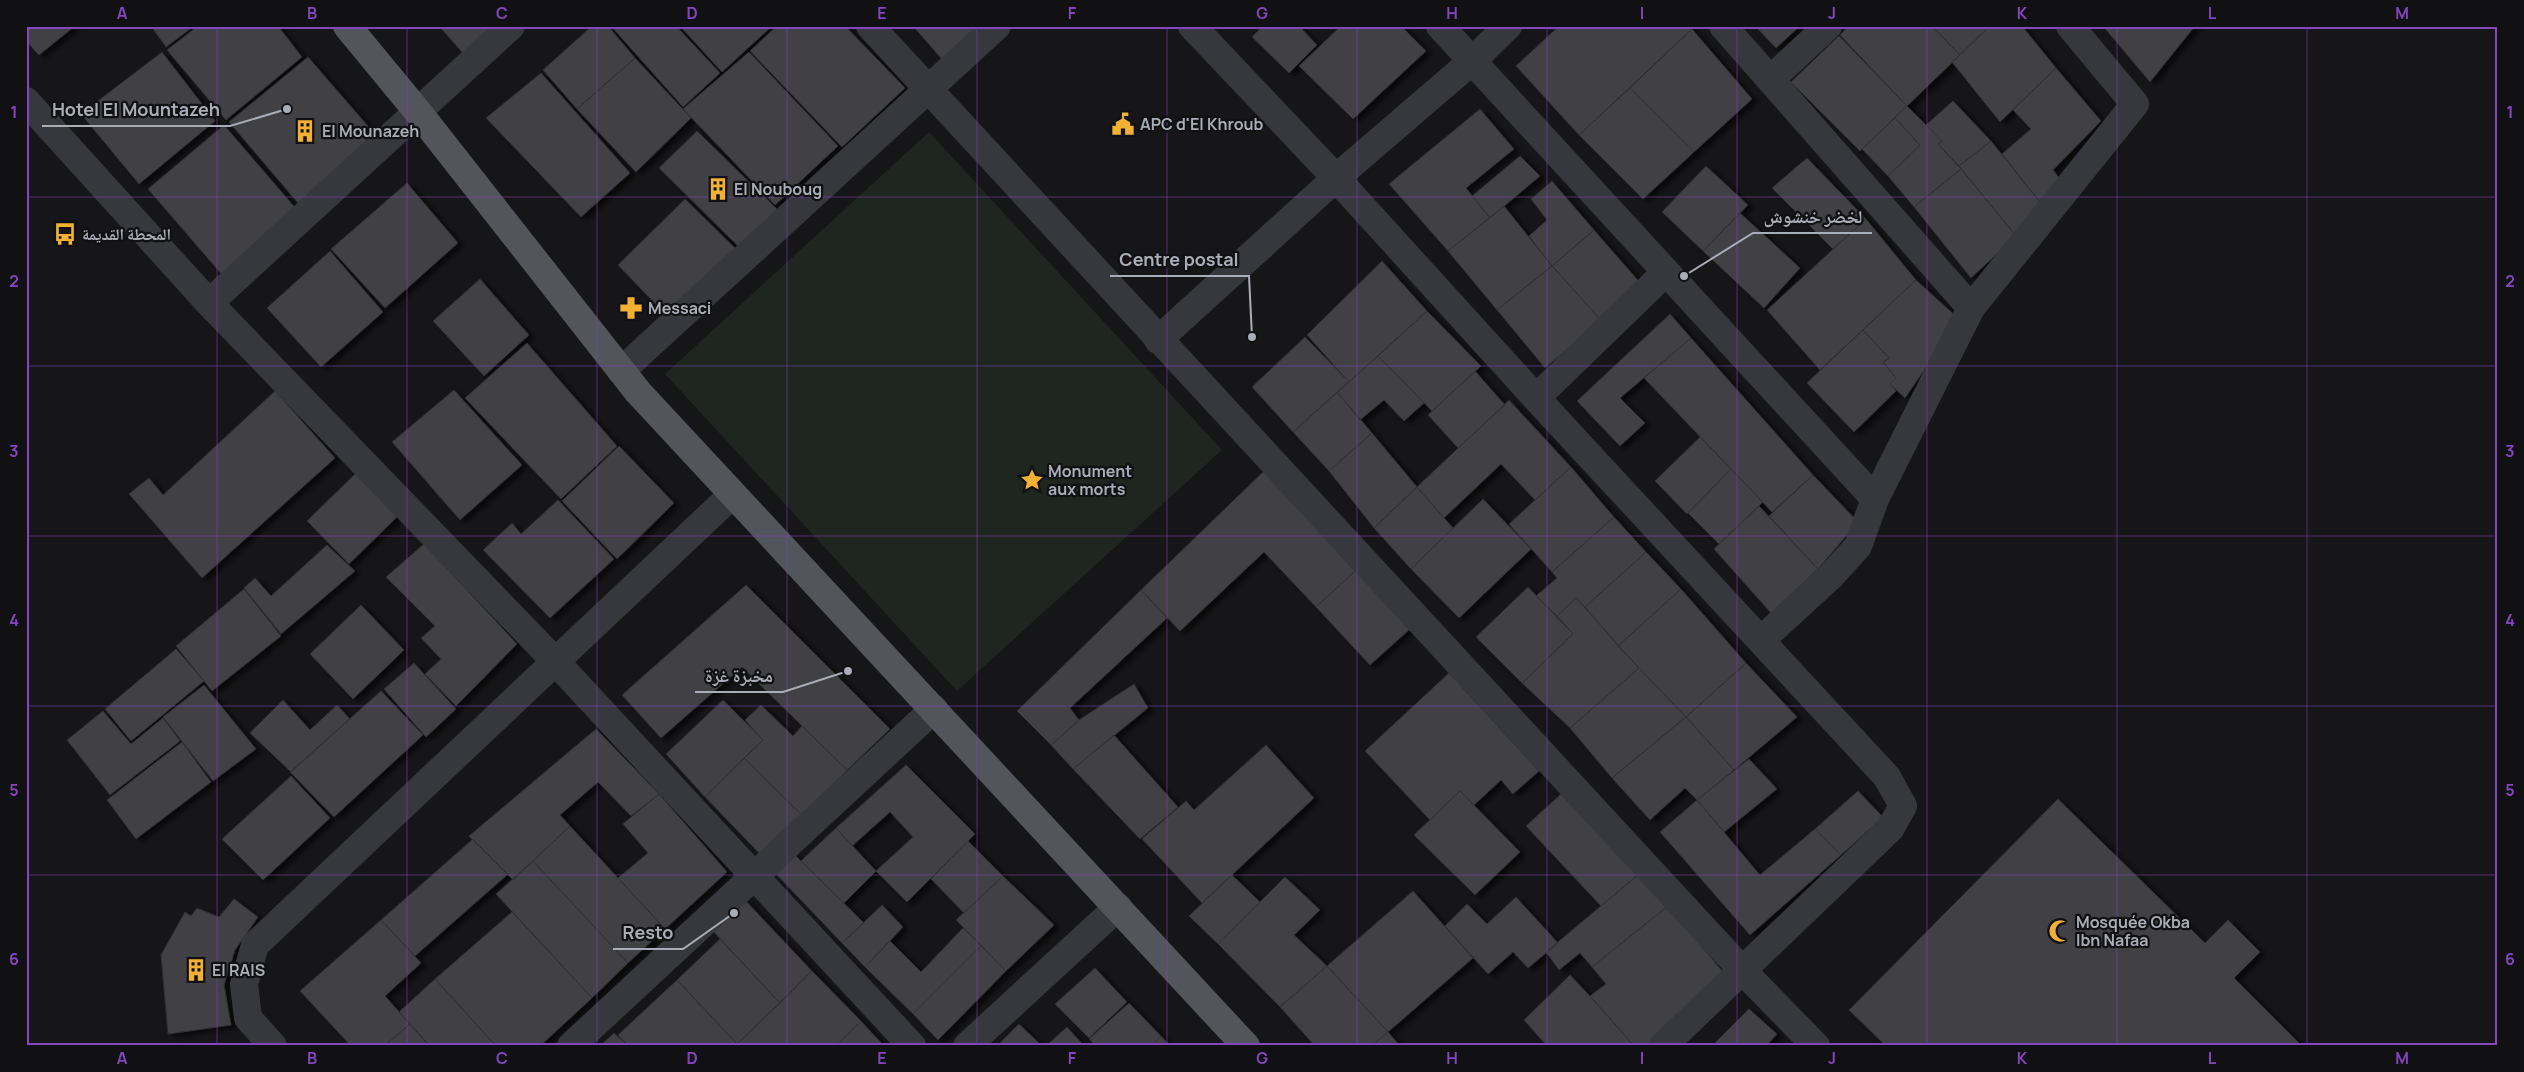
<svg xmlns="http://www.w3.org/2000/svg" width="2524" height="1072" font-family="Manrope,'Noto Naskh Arabic',sans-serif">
<defs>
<filter id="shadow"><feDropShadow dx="5.5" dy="3" stdDeviation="2.5" flood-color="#0009"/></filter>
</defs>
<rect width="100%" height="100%" fill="#161618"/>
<path fill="#1e261f" d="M929 132 1222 450 957 691 665 374Z"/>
<path fill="#404145" stroke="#303034" filter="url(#shadow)" d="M26 26H75L39 55 26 41Z
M151 26H194L166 47Z
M198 26H278L302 57 226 120 167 50Z
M439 26H505L469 60Z
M592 26H608L635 58 577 109 543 70Z
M611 26H676L720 73 683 107Z
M680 26H772L722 72Z
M777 26H845L905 88 842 147 750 51Z
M913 26H988L947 65Z
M1263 26H1299L1317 45 1289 73 1252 37Z
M1341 26H1401L1426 51 1353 119 1299 66Z
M1559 26H1690L1692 29 1579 135 1516 66Z
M1755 26H1800L1776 48Z
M1849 26H1932L1960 55 1907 106 1840 35Z
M1932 26H1990L1960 55Z
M1990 26H2022L2056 68 2000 122 1952 62Z
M2103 26H2195L2150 82Z
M1692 29 1752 99 1694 152 1630 88Z
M1839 36 1907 106 1860 151 1791 82Z
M162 52 215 121 139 184 81 114Z
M749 52 838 146 775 205 683 109Z
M308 57 381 141 304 210 229 122Z
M635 58 691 118 636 172 577 109Z
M2056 68 2101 121 2053 170 2063 183 2043 206 2002 154 2031 129 2013 110Z
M541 73 630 173 581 217 486 118Z
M1630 88 1694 152 1643 199 1579 135Z
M1953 101 1991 141 1959 166 1938 144 1942 141 1926 125Z
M1907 106 1942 141 1938 144 1961 169 1914 207 1888 176 1920 145 1895 118Z
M1480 109 1514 149 1466 188 1490 218 1448 251 1389 184Z
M1895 118 1920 145 1888 176 1862 149Z
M224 125 298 211 224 277 148 189Z
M697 131 778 210 739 247 659 168Z
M1991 141 2043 206 2016 236 1959 166Z
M1520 156 1540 176 1490 218 1472 196Z
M1807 158 1866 219 1833 249 1772 188Z
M1706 166 1748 205 1703 251 1662 212Z
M1961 169 2016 236 1971 278 1914 207Z
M1552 181 1594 230 1552 266 1529 236 1547 220 1531 199Z
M407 183 458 243 385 308 331 249Z
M685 199 736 249 667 316 618 265Z
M1504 206 1552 266 1497 310 1448 251Z
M1740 213 1800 268 1764 308 1703 251Z
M1866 219 1916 280 1820 370 1767 310Z
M1594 230 1642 285 1601 320 1552 266Z
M330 251 383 312 321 367 267 308Z
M1382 261 1427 311 1349 382 1307 335Z
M1552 266 1601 320 1545 368 1497 310Z
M480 279 529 335 484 376 433 321Z
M1916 280 1959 319 1905 398 1890 384 1896 378 1883 362 1889 358 1863 330Z
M1427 311 1481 366 1432 411 1378 356Z
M1670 314 1691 338 1620 398 1645 423 1620 446 1577 401Z
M1863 330 1889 358 1883 362 1896 378 1890 384 1896 391 1854 432 1807 383Z
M1305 337 1349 382 1293 432 1252 387Z
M1691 338 1813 475 1772 512 1644 378Z
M527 343 617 446 561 499 465 398Z
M1378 356 1424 403 1404 421 1384 400 1360 420 1337 392Z
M1475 371 1505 405 1458 448 1428 415Z
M454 390 522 465 460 520 392 442Z
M275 391 335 458 202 578 129 494 149 478 163 495Z
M1337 392 1372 433 1329 471 1293 432Z
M1509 400 1571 467 1535 500 1501 464 1444 518 1417 487Z
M1372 433 1417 487 1374 528 1329 471Z
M1700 437 1731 469 1687 514 1655 481Z
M619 446 674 503 617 559 562 501Z
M1571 467 1614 517 1552 572 1509 524Z
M1731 469 1763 502 1719 544 1688 513Z
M1264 471 1355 571 1316 607 1264 552 1180 631 1141 590Z
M356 473 398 516 349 564 307 521Z
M1813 475 1858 522 1818 569 1769 516Z
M1417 487 1453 528 1411 569 1374 528Z
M1483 499 1531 549 1459 618 1411 569Z
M558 500 614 559 550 618 483 550 512 523 521 534Z
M1759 506 1818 569 1771 613 1714 549Z
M1614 517 1646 552 1585 607 1576 598 1557 616 1536 596 1557 578 1552 572Z
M424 544 517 644 456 706 425 674 441 659 421 638 435 626 386 577Z
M327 545 355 571 281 634 244 588 255 578 271 596Z
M1646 552 1681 589 1618 646 1585 607Z
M1355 571 1410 629 1370 665 1316 607Z
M746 585 890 729 847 770 742 667 661 738 622 695Z
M1528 587 1573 634 1522 683 1476 637Z
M244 589 281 636 212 691 176 646Z
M1681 589 1746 663 1686 717 1618 646Z
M1141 590 1167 618 1070 708 1079 720 1051 745 1017 711Z
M1576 598 1639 668 1570 728 1522 683 1573 634 1557 616Z
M361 605 404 650 353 699 310 654Z
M176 649 204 681 131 741 105 709Z
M414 663 456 709 426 737 384 689Z
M1746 663 1797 717 1734 770 1686 717Z
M1639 668 1686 717 1612 778 1570 728Z
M1449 673 1539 771 1513 794 1501 780 1474 805 1460 791 1430 820 1365 751Z
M1134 684 1148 708 1073 769 1051 745 1079 720Z
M204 685 256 749 213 781 163 717Z
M381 691 423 735 334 817 290 772Z
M283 700 310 730 337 705 350 719 291 772 250 733Z
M723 700 763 740 705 797 666 754Z
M761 705 793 736 802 726 847 770 802 815 744 758 763 740 745 720Z
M103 711 131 744 163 718 180 741 110 795 67 740Z
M1686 717 1734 770 1697 800 1685 788 1650 820 1612 778Z
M596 729 659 794 631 816 598 782 560 815 570 826 513 880 469 836Z
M1114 735 1178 807 1140 839 1073 769Z
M182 742 211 782 136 839 107 800Z
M1266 745 1314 798 1202 903 1142 839 1186 801 1194 810Z
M744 758 802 815 761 855 705 797Z
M1749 759 1777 789 1724 832 1697 800Z
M906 765 975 834 907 902 876 871 913 837 890 812 852 846 836 828Z
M291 776 330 818 263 880 222 839Z
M1460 791 1520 852 1475 895 1414 835Z
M1858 791 1883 817 1841 855 1815 829Z
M659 794 727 872 665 929 618 878 648 853 623 824Z
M1561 794 1638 875 1601 906 1526 826Z
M2058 799 2205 943 2228 920 2260 952 2234 978 2302 1046H1886L1849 1010Z
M1697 800 1760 875 1815 829 1841 855 1750 935 1660 832Z
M570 826 665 929 628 963 533 861Z
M836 828 876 871 844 903 801 861Z
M473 839 508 874 415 956 381 920Z
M968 841 1003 876 964 913 931 879Z
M795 855 864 923 842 943 776 874Z
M533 861 628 963 592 998 496 894Z
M1232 875 1260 902 1218 944 1189 916Z
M1638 875 1668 906 1592 967 1580 953 1559 970 1546 952Z
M1003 876 1054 925 1006 971 956 920Z
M1285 877 1320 910 1294 935 1327 966 1280 1007 1218 944Z
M1413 891 1473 958 1388 1032 1327 966Z
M1516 897 1558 943 1528 968 1513 952 1488 974 1445 926 1467 904 1487 924Z
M234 899 258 917 235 950 224 985 231 1025 168 1034 161 955 185 912 191 916 197 908 219 917Z
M744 899 812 971 780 1003 712 930Z
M882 905 903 927 865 967 842 943Z
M1668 906 1723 972 1651 1046H1634L1590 996 1606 984 1592 967Z
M512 912 592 998 540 1046H496L435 979Z
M381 920 421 963 385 996 410 1024 384 1046H351L300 991Z
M963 928 981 946 913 1014 865 967 890 941 921 972Z
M720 939 780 1003 737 1044 677 980Z
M981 946 1006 971 938 1040 913 1014Z
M1327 966 1388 1032 1372 1046H1315L1280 1007Z
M1095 968 1127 1002 1089 1038 1055 1004Z
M812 971 861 1021 836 1046H739L737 1044Z
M1570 975 1590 996 1634 1046H1547L1524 1020Z
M435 979 496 1046H430L399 1012Z
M677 980 737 1044 739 1046H628L618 1035Z
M1129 1003 1161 1036 1151 1046H1096L1089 1039Z
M1749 1009 1777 1034 1766 1046H1712Z
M861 1021 884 1046H836Z
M410 1024 429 1046H384Z
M1019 1024 1042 1046H997Z
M1067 1027 1084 1046H1046Z
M1388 1032 1400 1046H1372Z
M614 1033 628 1046H600Z
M1161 1036 1170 1046H1151Z"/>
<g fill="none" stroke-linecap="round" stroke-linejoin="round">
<path stroke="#37383d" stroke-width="28" d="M870 26 1742 970 1816 1046
M1192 26 1336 178 1536 398 1887 777 1903 806 1890 829 1663 1046
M1440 26 1875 499
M1723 26 1971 308
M1771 79 1828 26
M26 101 209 303 511 26
M209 303 555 661 912 1046
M1158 340 1336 178 1472 61 1508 26
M621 371 997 26
M1536 398 1665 273
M1761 640 1830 577 1858 546 1875 499 1971 308 2135 104 2070 26
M273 1046 248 1018 244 984 255 945 733 494
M571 1046 934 709
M967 1046 1118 907"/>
<path stroke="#53555c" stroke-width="28" d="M347 26 418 112 638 392 1246 1046"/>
</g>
<path fill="none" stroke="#8446be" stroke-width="1" stroke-opacity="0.55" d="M217 26V1046M407 26V1046M597 26V1046M787 26V1046M977 26V1046M1167 26V1046M1357 26V1046M1547 26V1046M1737 26V1046M1927 26V1046M2117 26V1046M2307 26V1046M26 197H2498M26 366H2498M26 536H2498M26 706H2498M26 875H2498"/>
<defs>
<symbol id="civic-bare" viewBox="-9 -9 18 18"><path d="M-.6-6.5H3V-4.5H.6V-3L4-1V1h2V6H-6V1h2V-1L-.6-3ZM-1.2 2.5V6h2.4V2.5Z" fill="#f2b134" stroke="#111113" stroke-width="2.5" paint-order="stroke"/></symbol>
<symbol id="building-bare" viewBox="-9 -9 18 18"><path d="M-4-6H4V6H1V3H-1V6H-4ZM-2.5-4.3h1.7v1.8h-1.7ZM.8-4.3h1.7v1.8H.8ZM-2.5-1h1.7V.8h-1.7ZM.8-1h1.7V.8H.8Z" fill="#f2b134" stroke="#111113" stroke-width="2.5" paint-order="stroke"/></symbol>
<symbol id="bus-bare" viewBox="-9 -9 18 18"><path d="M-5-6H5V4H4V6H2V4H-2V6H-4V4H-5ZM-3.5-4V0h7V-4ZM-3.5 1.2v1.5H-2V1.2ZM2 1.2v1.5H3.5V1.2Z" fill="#f2b134" stroke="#111113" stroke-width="2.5" paint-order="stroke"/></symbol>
<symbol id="pharmacy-bare" viewBox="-9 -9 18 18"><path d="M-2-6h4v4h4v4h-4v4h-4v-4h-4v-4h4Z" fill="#f2b134" stroke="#111113" stroke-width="2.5" paint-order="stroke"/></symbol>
<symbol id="sight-bare" viewBox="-9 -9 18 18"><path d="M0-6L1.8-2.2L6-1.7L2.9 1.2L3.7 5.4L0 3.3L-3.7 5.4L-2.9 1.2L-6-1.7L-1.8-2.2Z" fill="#f2b134" stroke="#111113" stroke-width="2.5" paint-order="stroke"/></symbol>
<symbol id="mosque-bare" viewBox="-9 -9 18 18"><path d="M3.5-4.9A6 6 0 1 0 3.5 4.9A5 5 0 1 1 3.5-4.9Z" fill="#f2b134" stroke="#111113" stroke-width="2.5" paint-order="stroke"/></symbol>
</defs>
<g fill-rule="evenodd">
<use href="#civic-bare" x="1107" y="108" width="32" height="32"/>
<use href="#building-bare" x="289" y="115" width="32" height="32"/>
<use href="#building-bare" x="702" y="173" width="32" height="32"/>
<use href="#bus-bare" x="49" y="218" width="32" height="32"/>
<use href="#pharmacy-bare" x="615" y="292" width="32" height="32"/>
<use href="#sight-bare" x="1016" y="464" width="32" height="32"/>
<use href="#mosque-bare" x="2044" y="915" width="32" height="32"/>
<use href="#building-bare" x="180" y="954" width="32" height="32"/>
</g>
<g text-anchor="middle" stroke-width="4.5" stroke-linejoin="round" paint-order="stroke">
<g font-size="16" font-weight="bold" fill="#a8adb8" stroke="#111113" text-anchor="start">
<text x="1140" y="130">APC d'El Khroub</text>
<text x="322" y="137">El Mounazeh</text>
<text x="734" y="195">El Nouboug</text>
<text x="82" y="240">المحطة القديمة</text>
<text x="648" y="314">Messaci</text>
<text x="1048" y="477">Monument<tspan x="1048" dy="18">aux morts</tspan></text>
<text x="2076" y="928">Mosquée Okba<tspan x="2076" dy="18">Ibn Nafaa</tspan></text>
<text x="212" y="976">El RAIS</text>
</g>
</g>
<path fill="none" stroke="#a8adb8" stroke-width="2" d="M287 109L230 126H42M1684 276L1753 233H1872M1252 337L1249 276H1110M848 671L783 692H695M734 913L683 949H613"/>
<g fill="#a8adb8" stroke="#111113" stroke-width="2">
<circle cx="287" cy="109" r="5"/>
<circle cx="1684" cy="276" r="5"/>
<circle cx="1252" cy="337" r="5"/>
<circle cx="848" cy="671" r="5"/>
<circle cx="734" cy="913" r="5"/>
</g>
<g font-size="18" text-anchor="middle" font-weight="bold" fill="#a8adb8" stroke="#111113" stroke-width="4.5" stroke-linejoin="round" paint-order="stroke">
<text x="136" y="116">Hotel El Mountazeh</text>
<text x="1813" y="223">لخضر خنشوش</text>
<text x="1179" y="266">Centre postal</text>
<text x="739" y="682">مخبزة غزة</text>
<text x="648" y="939">Resto</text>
</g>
<rect width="2524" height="1072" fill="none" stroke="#111113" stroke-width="55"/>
<rect x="28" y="28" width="2468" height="1016" fill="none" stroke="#8446be" stroke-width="2"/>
<g font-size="16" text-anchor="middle" font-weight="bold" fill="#8446be">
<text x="122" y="19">A</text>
<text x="312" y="19">B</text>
<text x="502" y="19">C</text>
<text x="692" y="19">D</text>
<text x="882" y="19">E</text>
<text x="1072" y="19">F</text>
<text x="1262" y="19">G</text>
<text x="1452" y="19">H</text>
<text x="1642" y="19">I</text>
<text x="1832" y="19">J</text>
<text x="2022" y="19">K</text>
<text x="2212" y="19">L</text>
<text x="2402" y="19">M</text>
<text x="14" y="118">1</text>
<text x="2510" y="118">1</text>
<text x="14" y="287">2</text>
<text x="2510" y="287">2</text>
<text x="14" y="457">3</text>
<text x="2510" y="457">3</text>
<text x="14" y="626">4</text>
<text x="2510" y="626">4</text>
<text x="14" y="796">5</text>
<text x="2510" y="796">5</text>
<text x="14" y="965">6</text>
<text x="2510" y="965">6</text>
<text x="122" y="1064">A</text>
<text x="312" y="1064">B</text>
<text x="502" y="1064">C</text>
<text x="692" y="1064">D</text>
<text x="882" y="1064">E</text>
<text x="1072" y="1064">F</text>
<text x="1262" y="1064">G</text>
<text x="1452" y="1064">H</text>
<text x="1642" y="1064">I</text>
<text x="1832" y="1064">J</text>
<text x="2022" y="1064">K</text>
<text x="2212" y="1064">L</text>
<text x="2402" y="1064">M</text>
</g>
</svg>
